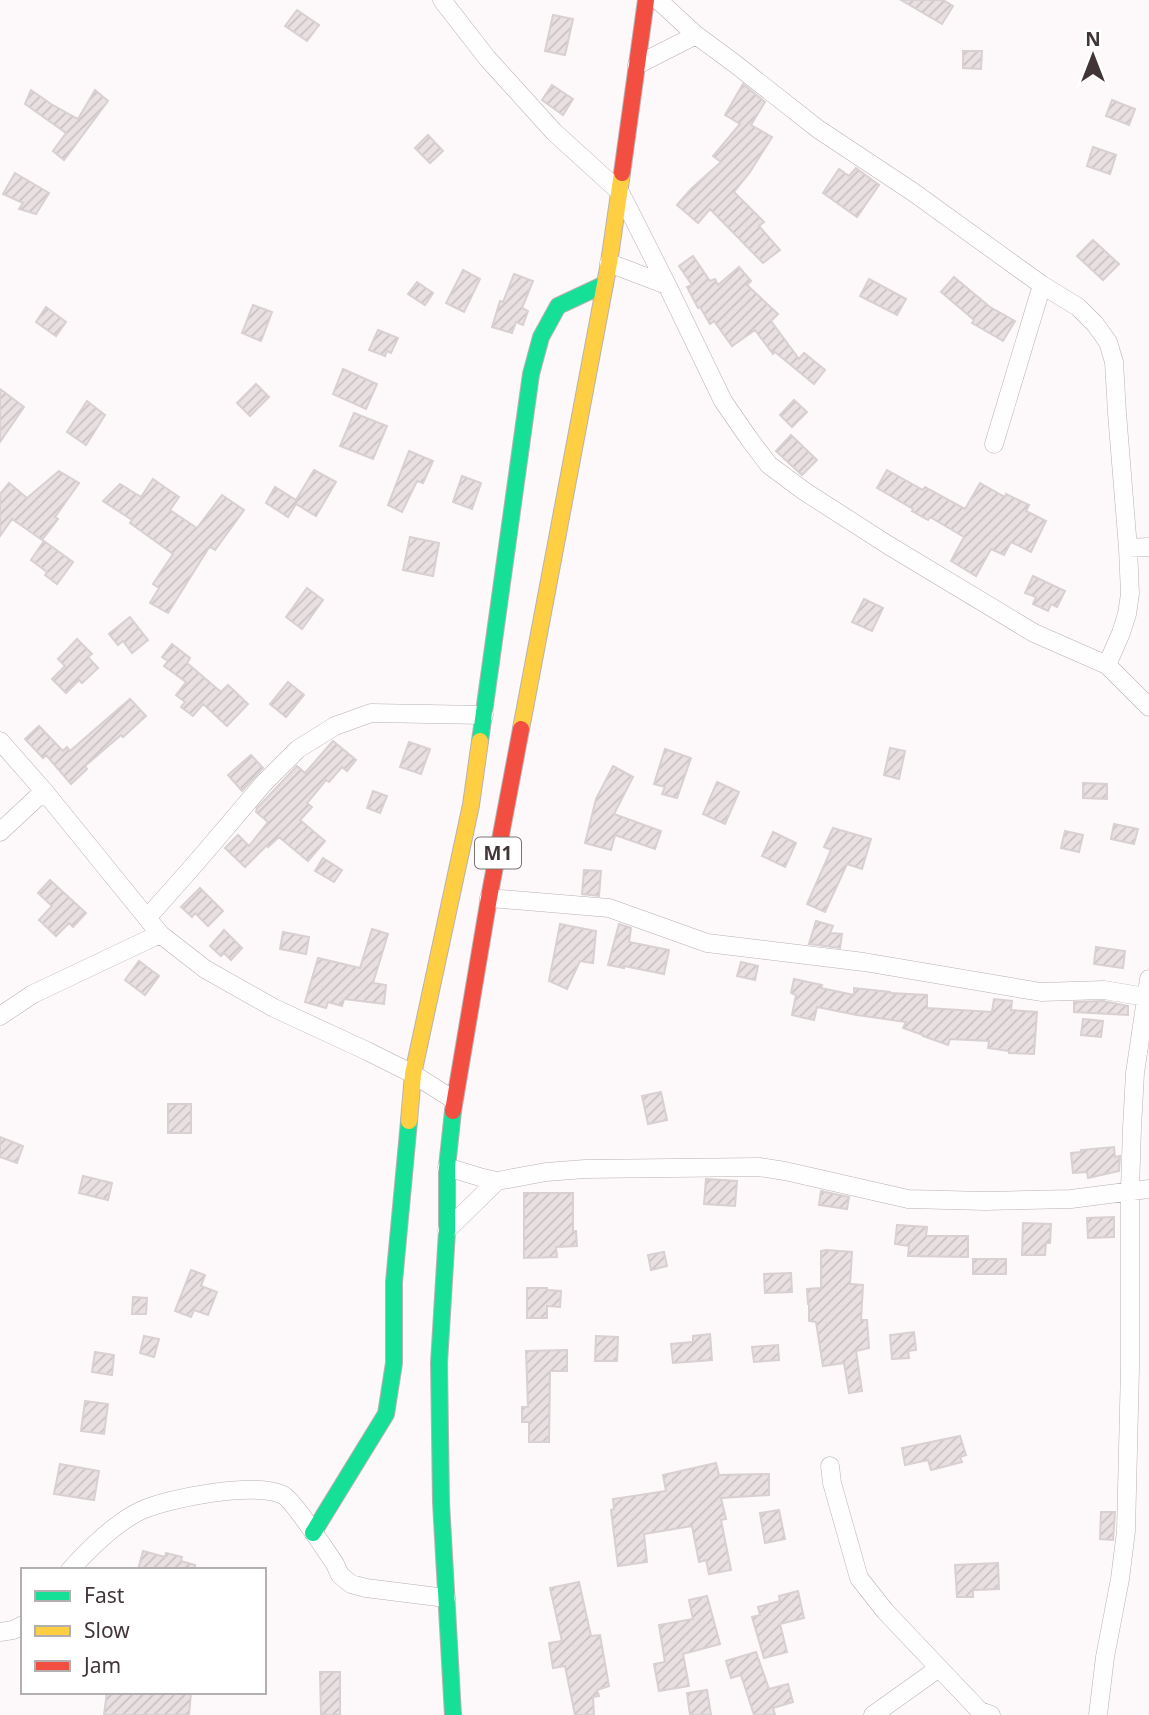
<svg xmlns="http://www.w3.org/2000/svg" width="1149" height="1715" font-family="'Noto Sans',sans-serif">
<defs>
<pattern id="building-hatch" width="6" height="6" patternUnits="userSpaceOnUse" patternTransform="scale(1.75)"><rect width="6" height="6" fill="#e9e0e2"/><path d="M-1 1l2-2M0 6l6-6M5 7l2-2" fill="none" stroke="#c9c1c2"/></pattern>
</defs>
<rect width="100%" height="100%" fill="#fdf8f9"/>
<path fill="url(#building-hatch)" stroke="#d8d0d1" stroke-width="2" d="M901 0H943L953 6 942 24Z
M297 10 319 25 307 41 285 26Z
M553 15 573 19 565 55 545 51Z
M963 51H982L981 69 963 68Z
M743 84 765 102 751 125 772 137 750 172 734 192 764 222 759 226 780 250 763 263 710 209 698 223 677 205 691 189 721 162 713 156 740 124 725 115Z
M552 85 573 99 563 115 542 100Z
M31 90 51 104 78 119 95 90 108 101 64 160 53 151 66 133 25 104Z
M1112 100 1135 109 1129 125 1106 116Z
M428 135 443 151 430 163 415 148Z
M1093 147 1116 155 1110 174 1087 166Z
M856 168 879 185 857 217 823 193 839 169 849 176Z
M15 173 49 193 36 214 19 209 23 203 3 194Z
M1093 240 1119 264 1103 280 1077 256Z
M693 256 710 281 715 279 718 285 739 267 751 281 747 285 778 314 771 321 799 359 804 353 825 370 814 384 775 352 773 354 755 330 732 346 714 321 710 324 700 307 698 308 687 287 692 285 679 266Z
M463 270 480 279 464 312 446 303Z
M514 274 533 281 522 308 528 311 523 325 516 322 512 333 492 327 500 301 503 302Z
M954 277 990 307 1015 321 1003 341 972 323 974 320 941 292Z
M869 279 906 299 897 315 860 296Z
M417 282 433 293 425 305 408 294Z
M253 305 272 312 261 341 242 333Z
M46 307 66 322 56 336 36 322Z
M378 330 398 338 391 353 387 351 385 356 369 350Z
M343 369 377 384 366 409 333 394Z
M256 384 269 397 250 416 237 403Z
M0 389 24 407 0 442Z
M794 400 807 412 792 427 780 415Z
M87 401 105 415 86 445 67 432Z
M354 413 387 426 373 459 340 446Z
M791 435 817 460 802 475 776 451Z
M409 451 433 461 423 483 417 481 402 512 388 505Z
M314 470 336 482 316 516 296 504 288 517 266 503 275 487 296 500Z
M887 470 923 490 925 487 965 509 980 483 1005 497 1006 494 1029 505 1026 511 1046 521 1031 552 1011 542 1004 555 991 549 976 576 951 561 964 537 930 517 928 520 912 511 913 509 877 488Z
M59 471 79 483 55 517 58 519 42 540 12 519 0 536V494L9 483 27 498Z
M462 476 481 483 472 509 453 502Z
M153 479 179 497 170 510 197 528 222 495 244 510 215 550 210 547 208 549 168 613 150 603 159 588 153 584 173 554 130 523 132 520 103 501 120 484 141 497Z
M410 537 439 543 433 576 403 570Z
M44 541 73 562 57 584 45 575 47 572 31 560Z
M1033 576 1065 591 1057 607 1051 604 1048 611 1033 604 1036 597 1025 593Z
M307 588 323 600 302 629 286 617Z
M864 599 883 608 872 631 852 622Z
M130 617 148 640 132 653 123 641 118 645 109 634Z
M77 639 92 654 88 657 98 668 82 683 79 680 66 693 52 679 65 666 58 659Z
M172 644 190 658 187 663 221 692 228 685 248 704 227 726 203 704 193 716 181 707 185 702 176 695 186 682 164 666 168 661 162 657Z
M288 682 304 695 286 717 270 704Z
M130 699 146 716 123 737 121 735 85 766 87 769 71 784 46 755 43 758 25 739 39 726 63 751 67 747 70 751Z
M333 741 356 760 347 771 342 767 329 782 326 780 307 803 312 807 300 820 325 841 308 861 279 837 268 847 267 845 245 867 225 848 238 835 249 846 268 822 256 812 257 808 297 766 305 773Z
M409 742 430 749 421 774 400 767Z
M890 748 905 751 899 779 884 775Z
M665 749 691 758 677 798 662 794 665 787 654 784Z
M251 755 263 768 242 791 228 775Z
M613 766 633 777 614 814 661 831 655 849 615 835 611 850 585 843 596 799Z
M717 782 739 792 725 824 703 814Z
M1083 783 1107 784V799L1083 798Z
M373 791 387 796 380 813 367 808Z
M1114 824 1138 829 1134 844 1111 839Z
M833 828 871 839 862 869 847 864 825 912 807 904 831 850 824 847Z
M1065 831 1083 835 1079 852 1061 848Z
M773 832 796 843 785 867 762 856Z
M323 858 342 870 334 882 315 871Z
M584 870 601 871 599 896 582 894Z
M50 880 86 913 73 927 69 923 56 936 39 920 52 906 38 893Z
M200 888 223 911 208 926 195 913 192 917 181 907Z
M816 921 833 926 830 933 842 934 840 948 809 944Z
M560 924 596 931 593 963 580 961 567 989 549 981Z
M619 924 631 928 629 942 669 950 664 974 624 966V968L608 965Z
M372 929 388 934 373 983 386 985 384 1004 344 999 342 1006 328 1002 326 1008 305 1002 318 958 360 968Z
M224 930 242 948 231 960 224 953 221 956 210 946Z
M283 932 309 937 306 954 280 949Z
M1096 947 1125 951 1123 968 1094 964Z
M139 961 159 976 145 995 125 980Z
M741 962 758 966 755 980 737 976Z
M794 979 822 985 821 988 854 995V988L890 992V993L927 995V1008L992 1012 994 999 1012 1001 1011 1010 1037 1012 1034 1054 1009 1053V1051L988 1048 989 1041 950 1039 948 1045 923 1036V1035L903 1028 906 1022 857 1015 817 1007 814 1020 792 1015 796 995 791 993Z
M1103 1001 1128 1006V1015L1074 1012V1002Z
M1083 1019 1103 1021 1101 1037 1081 1035Z
M661 1092 667 1120 648 1124 642 1096Z
M168 1104H191V1133H168Z
M0 1137 23 1146 17 1163 0 1157Z
M1114 1147 1115 1157 1120 1156 1119 1171 1088 1178 1087 1172 1073 1173 1071 1153 1082 1152 1081 1150Z
M83 1176 112 1183 108 1200 79 1193Z
M706 1179 737 1181 735 1206 704 1204Z
M821 1191 849 1197 847 1209 819 1205Z
M524 1193H573V1231H576L577 1246 556 1247 557 1257 524 1258Z
M1114 1217V1237L1088 1238 1087 1218Z
M1023 1223 1051 1224 1050 1243H1046L1045 1255H1022Z
M897 1225 927 1227 926 1236H968V1257L908 1256 909 1246 895 1244Z
M826 1250 852 1252 850 1284 863 1285 861 1320H867L869 1348 856 1351 862 1391 849 1393 844 1363 823 1366 816 1322 809 1321V1304H808L807 1289 821 1288V1251Z
M664 1252 667 1266 651 1270 648 1255Z
M973 1259H1006V1274H973Z
M191 1270 205 1275 201 1286 217 1292 208 1315 194 1310 191 1317 175 1311Z
M791 1273 792 1292 765 1293 764 1274Z
M527 1288H547V1290L561 1291 560 1307 547 1306V1318H527Z
M133 1297 147 1298 146 1314H132Z
M914 1332 916 1350 908 1351 909 1358 892 1359 890 1335Z
M710 1334 712 1360 673 1363 671 1344 693 1342V1336Z
M144 1336 159 1339 154 1357 140 1353Z
M596 1336 618 1337 617 1361H595Z
M778 1345 779 1360 754 1362 752 1347Z
M567 1350V1371H550L549 1442H529V1422H522V1407H528L526 1351Z
M95 1352 114 1355 112 1375 92 1372Z
M85 1401 108 1404 104 1434 81 1431Z
M960 1436 966 1455 960 1457 962 1462 931 1470 928 1460 905 1465 902 1448Z
M716 1463 719 1475 769 1474V1495L721 1498 726 1519 721 1520 731 1570 709 1574 706 1560 699 1562 692 1526 644 1534 647 1562 618 1566 611 1510 614 1509 613 1499 666 1491 663 1475Z
M60 1464 99 1471 94 1500 54 1494Z
M779 1510 785 1539 765 1543 760 1513Z
M1101 1512H1115L1113 1540 1100 1539Z
M143 1551 165 1557 166 1553 182 1557 181 1561 195 1565V1570H138Z
M998 1563 999 1589 973 1590V1597H957L955 1565Z
M579 1582 591 1636 600 1635 609 1686 597 1690 599 1696 593 1697 594 1715H575L565 1666 553 1668 549 1643 562 1641 550 1588Z
M798 1591 804 1618 780 1624 787 1652 764 1658 752 1617 760 1615 758 1607 780 1601 779 1596Z
M707 1596 720 1644 683 1654 689 1686 659 1691 654 1664 665 1662 659 1625 693 1619 689 1600Z
M756 1652 769 1689 788 1684 793 1702 773 1708 775 1715H754L741 1675 731 1678 726 1661Z
M320 1672H340V1715H321Z
M707 1690 711 1715H690L687 1693Z
M107 1692H191L189 1715H104Z"/>
<g fill="none" stroke-linecap="round" stroke-linejoin="round">
<defs>
<path id="street" d="M442 0 487 58 554 132 620 192 667 285
M658 0 696 35 734 63 818 129 913 192 1042 285 1078 307 1095 324 1108 342 1114 362 1117 413 1128 548 1130 594 1127 614 1121 633 1107 665
M637 65 696 35
M609 263 667 285 723 401 750 440 769 465 804 491 888 545 1034 633 1107 665 1149 707
M994 444 1042 285
M1128 548 1149 547
M0 741 44 791 160 934 205 969 274 1008 367 1051 413 1074 454 1100
M0 832 44 791
M489 898 609 908 707 943 864 962 1041 992 1104 990 1146 997
M147 918 195 864 264 783 298 749 335 726 371 713 484 715
M0 1016 33 994 160 934
M447 1167 483 1178 497 1181 546 1172 585 1169 759 1167 785 1171 908 1199 985 1201 1071 1199 1149 1189
M447 1230 497 1181
M830 1466 832 1483 859 1578 885 1611 939 1668 980 1711 991 1715
M70 1570C89 1549 115 1523 140 1511 168 1498 256 1481 283 1495 294 1501 326 1551 335 1564L340 1575 351 1584 366 1588 446 1598
M0 1632 13 1630 23 1625
M873 1715 939 1668
M1098 1715 1105 1657 1120 1579 1126 1531 1130 1368V1190L1132 1128 1135 1073 1149 979"/>
<path id="fast" d="M480 741 531 374 541 337 558 306 605 284
M453 1111 447 1167V1231L439 1363 441 1502 453 1715
M313 1533 386 1414 394 1363V1282L409 1121"/>
<path id="slow" d="M521 729 609 263 622 173
M409 1121 413 1074 471 805 480 741"/>
<path id="jam" d="M622 173 646 0
M453 1111 489 898 521 729"/>
</defs>
<use href="#street" stroke="#b9b1b3" stroke-width="19"/>
<use href="#fast" stroke="#b9b1b3" stroke-width="18"/>
<use href="#slow" stroke="#b9b1b3" stroke-width="18"/>
<use href="#jam" stroke="#b9b1b3" stroke-width="18"/>
<use href="#street" stroke="#fffefe" stroke-width="18"/>
<use href="#fast" stroke="#16e098" stroke-width="16"/>
<use href="#slow" stroke="#ffcf43" stroke-width="16"/>
<use href="#jam" stroke="#f24e42" stroke-width="16"/>
</g>
<g text-anchor="middle" stroke-width="5" stroke-linejoin="round" paint-order="stroke">
<rect fill="#fff" stroke="#7b7273" stroke-width="2" x="475" y="837.5" width="46" height="31" rx="5"/>
<g font-size="19" font-weight="bold" fill="#423537">
<text x="498" y="860">M1</text>
</g>
</g>
<rect x="21" y="1568" width="245" height="126" fill="#ffffff" stroke="#b3aeaf" stroke-width="2"/>
<rect x="35" y="1591" width="35" height="10" fill="#16e098" stroke="#b3aeaf" stroke-width="2"/>
<text x="84" y="1603" font-size="21" fill="#423537">Fast</text>
<rect x="35" y="1626" width="35" height="10" fill="#ffcf43" stroke="#b3aeaf" stroke-width="2"/>
<text x="84" y="1638" font-size="21" fill="#423537">Slow</text>
<rect x="35" y="1661" width="35" height="10" fill="#f24e42" stroke="#b3aeaf" stroke-width="2"/>
<text x="84" y="1673" font-size="21" fill="#423537">Jam</text>
<g transform="translate(1093 56)" stroke="#ffffff" stroke-width="5" paint-order="stroke">
<path d="M0-5L12 26L0 18L-12 26Z" fill="#423537"/>
<text y="-10" font-size="19" font-weight="bold" text-anchor="middle" fill="#423537">N</text>
</g>
</svg>
